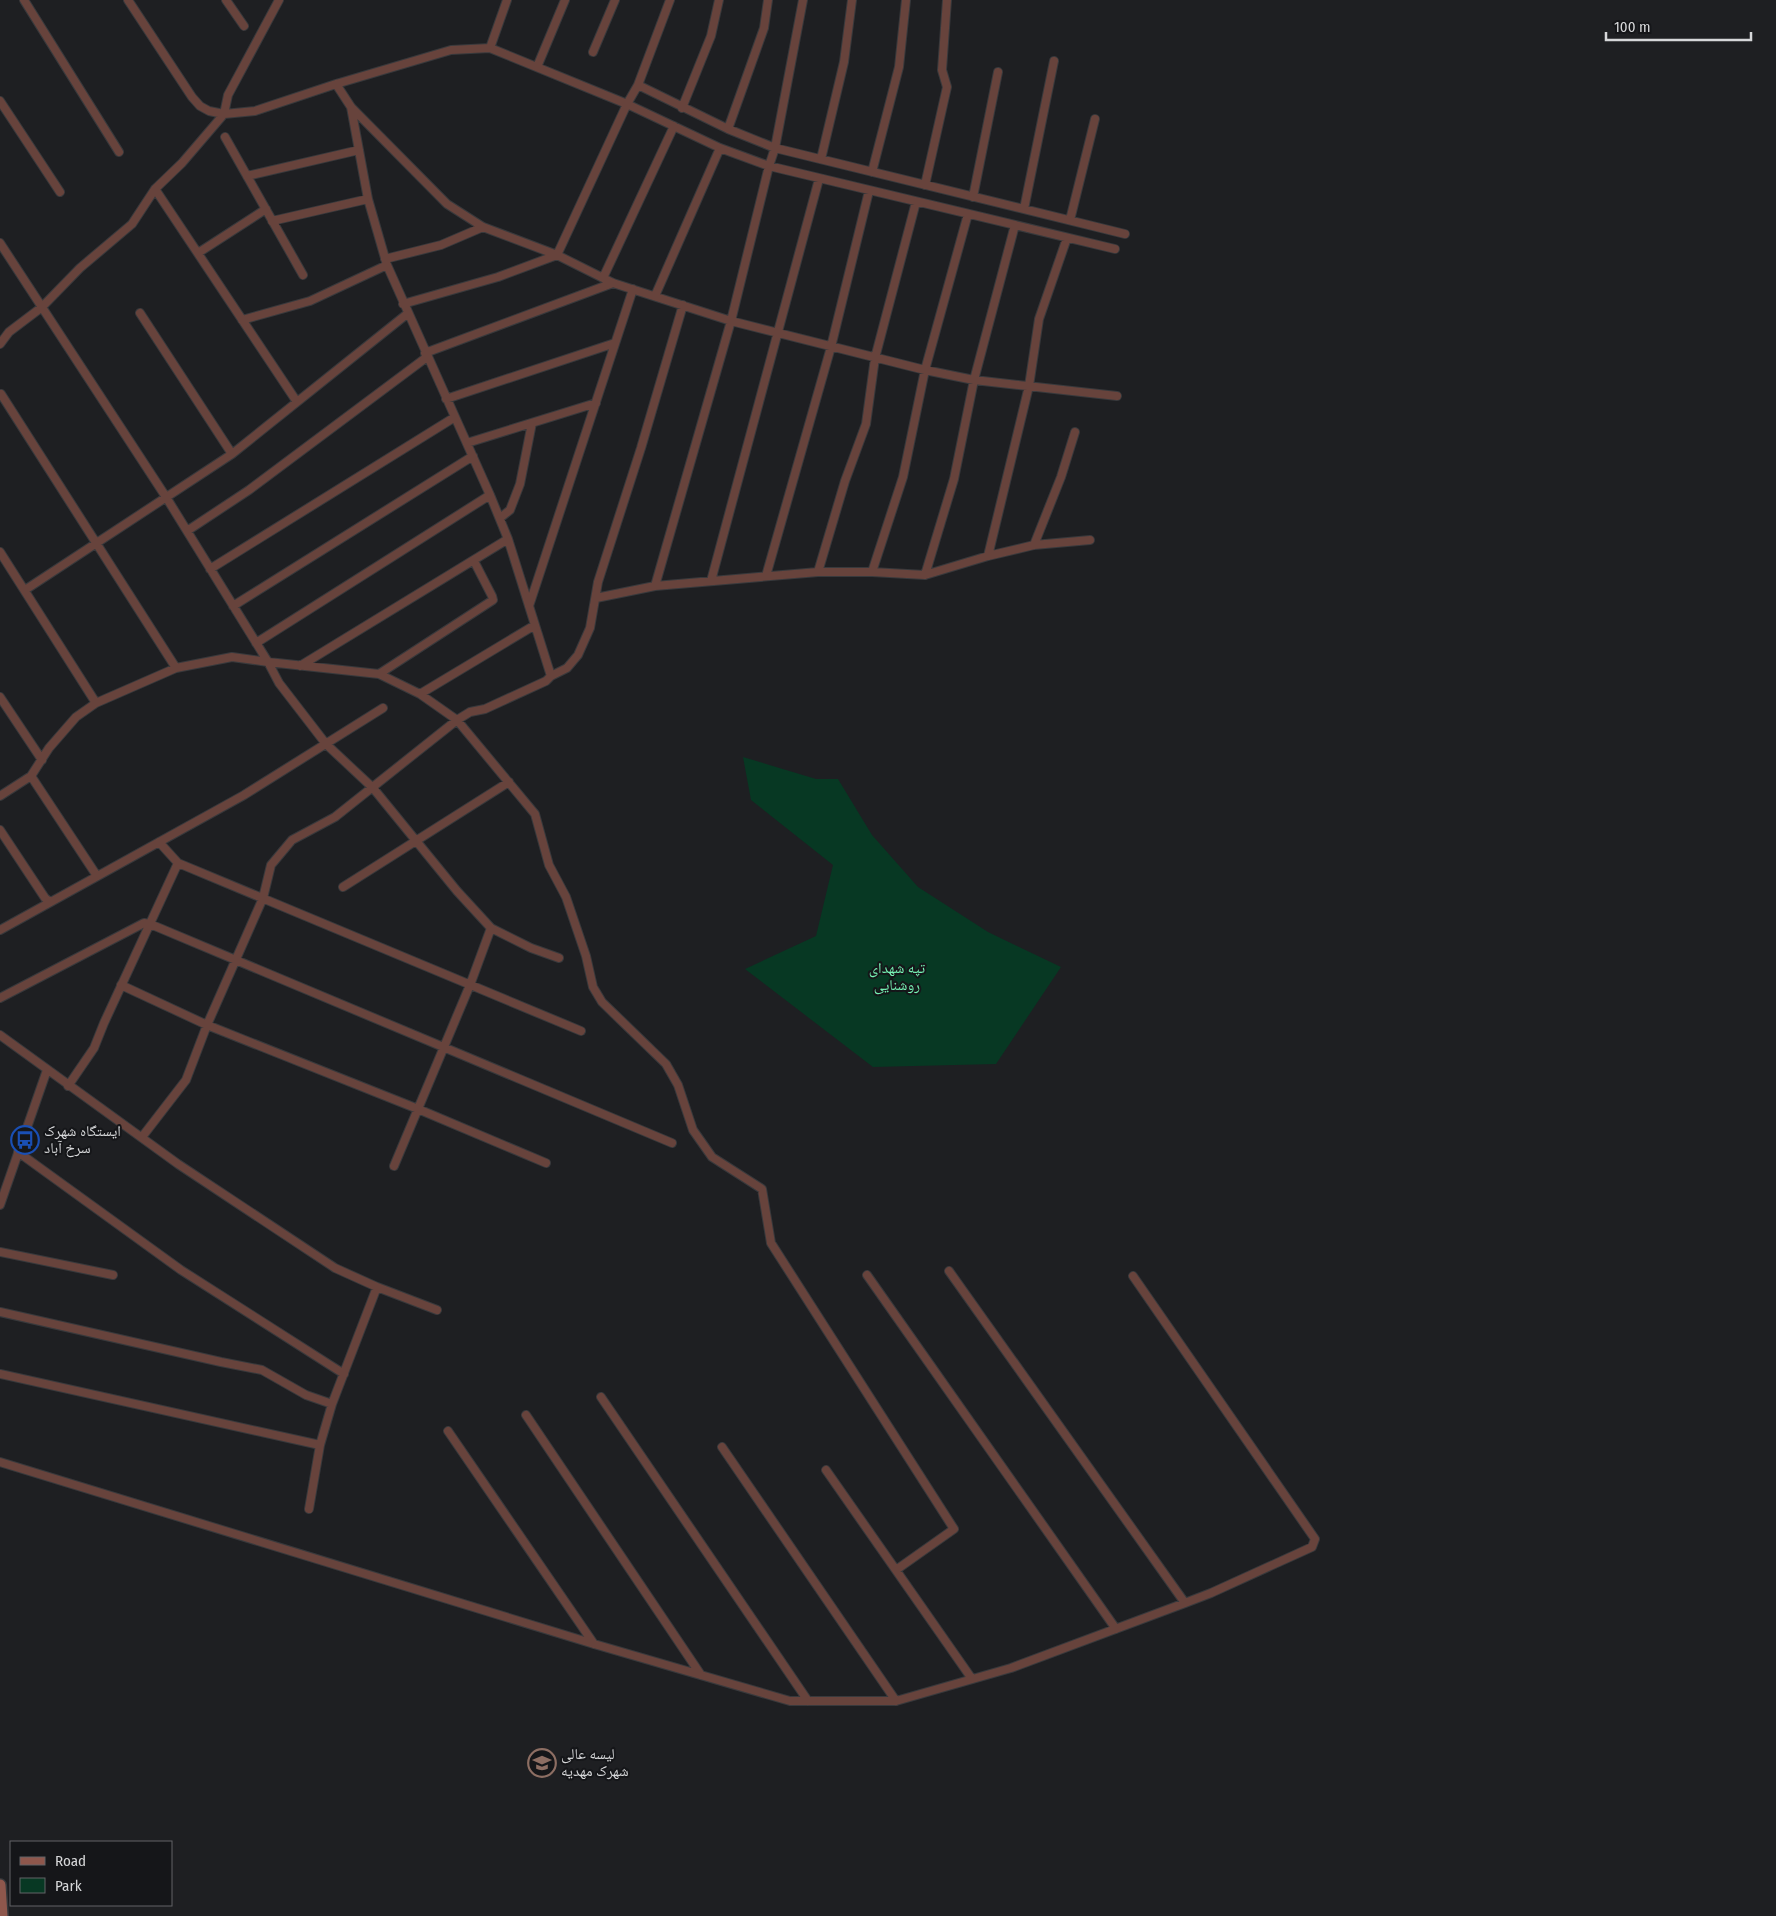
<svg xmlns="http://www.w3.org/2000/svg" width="1776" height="1916" font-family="'Fira Sans Condensed','Noto Naskh Arabic',sans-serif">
<rect width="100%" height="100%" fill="#1e1f22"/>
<path fill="#073823" d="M743 757 816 779H838L872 835 918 887 988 932 1061 967 996 1064 873 1067 745 969 816 936 833 865 751 800Z"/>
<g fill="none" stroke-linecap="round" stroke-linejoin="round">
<defs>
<path id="street" d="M24 0 119 152
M128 0 192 97 200 106 209 111 224 114 255 111 336 84 451 50 490 48 627 104 720 148 769 166 1115 249
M226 0 244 26
M490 48 507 0
M593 52 615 0
M537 67 565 0
M336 84 351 107 447 204 483 227 557 255 613 283 731 321 925 370 974 380 1117 396
M638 85 728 129 775 148 1125 234
M0 101 60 192
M351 107 368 199 387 265 490 495 508 539 551 676
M682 108 711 36 719 0
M728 129 764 28 768 0
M225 137 303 275
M821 159 844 62 852 0
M872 172 899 67 906 0
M247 176 359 150
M925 185 947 87 942 70 947 0
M155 189 297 402
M973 197 998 72
M1024 209 1054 61
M1070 220 1095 119
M272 221 368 199
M0 243 166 497 268 662 379 674 420 694 457 720 535 814 549 865 566 897 586 956 593 987 602 1002 666 1064 678 1085 693 1130 712 1157 762 1189 771 1243 954 1529 896 1570
M198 253 266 209
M385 259 441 245 483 227
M603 278 674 126
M655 296 720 148
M403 304 498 277 557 255 627 104 638 85 670 0
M140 313 232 454
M242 320 310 301 387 265
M0 344 9 332 42 307 80 268 132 224 155 189 182 163 224 114 228 95 279 0
M425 353 613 283
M1 394 176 668
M446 399 615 343
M467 443 596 403
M500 518 510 510 520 484 532 423
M187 531 249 490 427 357
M1034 545 1061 477 1075 432
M0 552 96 703
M988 556 1029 386 1039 319 1067 238
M210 569 455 417
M818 572 845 481 866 424 875 358 916 202
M872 572 903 477 925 370 968 214
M925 575 954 479 974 380 1015 225
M766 576 831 347 869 191
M711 581 819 179
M655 586 731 321 769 166 775 148 803 0
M25 590 232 454 407 314
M596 598 655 586 818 572H872L925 575 988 556 1034 545 1090 540
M233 606 473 456
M529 606 633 289
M256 643 490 495
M300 666 508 539
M379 674 493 600 492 596 474 561
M420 694 535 625
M0 697 42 760
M31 776 97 876
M0 796 31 776 49 748 76 717 96 703 176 668 232 657 268 662 279 683 326 744 373 788 457 891 491 928 531 948 559 958
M0 830 45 898 50 902
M159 842 178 863 581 1031
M343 887 509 782
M0 930 244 795 383 708
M121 985 207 1025 418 1109 546 1163
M0 998 144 923 150 924 672 1143
M0 1035 178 1164 335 1268 377 1287 437 1310
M68 1086 94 1048 104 1023 178 863
M142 1137 186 1080 207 1025 263 898 271 865 292 840 335 817 457 720 470 712 485 709 546 681 551 676 567 668 578 655 590 628 598 582 641 448 683 305
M18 1152 181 1270 344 1374
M394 1166 470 985 491 928
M0 1205 47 1070
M0 1252 113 1275
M949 1271 1185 1603
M867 1275 1116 1629
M0 1312 221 1362 262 1370 306 1395 332 1404
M0 1374 320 1445
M601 1397 808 1701
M526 1415 701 1675
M448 1431 594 1644
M722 1447 896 1701
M0 1462 594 1644 790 1701H896L1011 1668 1185 1603 1211 1593 1312 1547 1315 1539 1133 1276
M826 1470 972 1679
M309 1509 320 1445 332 1404 377 1287"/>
<path id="secondary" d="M0 1885 2 1916"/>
</defs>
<use href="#street" stroke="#38393c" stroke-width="10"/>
<use href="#secondary" stroke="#38393c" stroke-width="14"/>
<use href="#street" stroke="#67433c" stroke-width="8"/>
<use href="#secondary" stroke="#8e574c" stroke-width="11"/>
</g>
<defs>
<symbol id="bus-ring" viewBox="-11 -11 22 22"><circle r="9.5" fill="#151619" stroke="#1a4fb4" stroke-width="1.5"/><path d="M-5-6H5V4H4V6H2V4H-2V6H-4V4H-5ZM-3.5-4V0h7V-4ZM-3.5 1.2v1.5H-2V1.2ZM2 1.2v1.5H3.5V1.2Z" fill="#1a4fb4"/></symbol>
<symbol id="school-ring" viewBox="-11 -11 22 22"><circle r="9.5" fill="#151619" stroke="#8d6e63" stroke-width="1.5"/><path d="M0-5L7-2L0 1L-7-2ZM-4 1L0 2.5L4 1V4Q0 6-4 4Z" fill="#8d6e63"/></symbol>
</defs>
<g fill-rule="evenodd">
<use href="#bus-ring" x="9" y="1124" width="32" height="32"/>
<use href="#school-ring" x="526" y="1747" width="32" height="32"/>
</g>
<g text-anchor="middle" stroke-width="4" stroke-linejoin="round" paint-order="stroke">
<g font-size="15" fill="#77f3b5" stroke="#151619">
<text x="897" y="973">تپه شهدای<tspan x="897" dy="17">روشنایی</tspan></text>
</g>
<g font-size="15" fill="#d6d7d9" stroke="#151619" text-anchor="start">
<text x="44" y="1136">ایستگاه شهرک<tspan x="44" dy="17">سرخ آباد</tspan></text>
<text x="561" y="1759">لیسه عالی<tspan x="561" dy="17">شهرک مهدیه</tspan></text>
</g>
</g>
<rect x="10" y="1841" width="162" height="65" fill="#151619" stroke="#626366"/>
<rect x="20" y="1857" width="25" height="8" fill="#8e574c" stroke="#626366"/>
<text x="55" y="1866" font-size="15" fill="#d6d7d9">Road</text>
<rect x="20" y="1878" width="25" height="15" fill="#073823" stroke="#626366"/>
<text x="55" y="1891" font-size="15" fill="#d6d7d9">Park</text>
<path d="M1606 32v8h145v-8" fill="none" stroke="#d6d7d9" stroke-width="2.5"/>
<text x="1614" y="32" font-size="15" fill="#d6d7d9" stroke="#151619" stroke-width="4" paint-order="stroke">100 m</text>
</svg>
